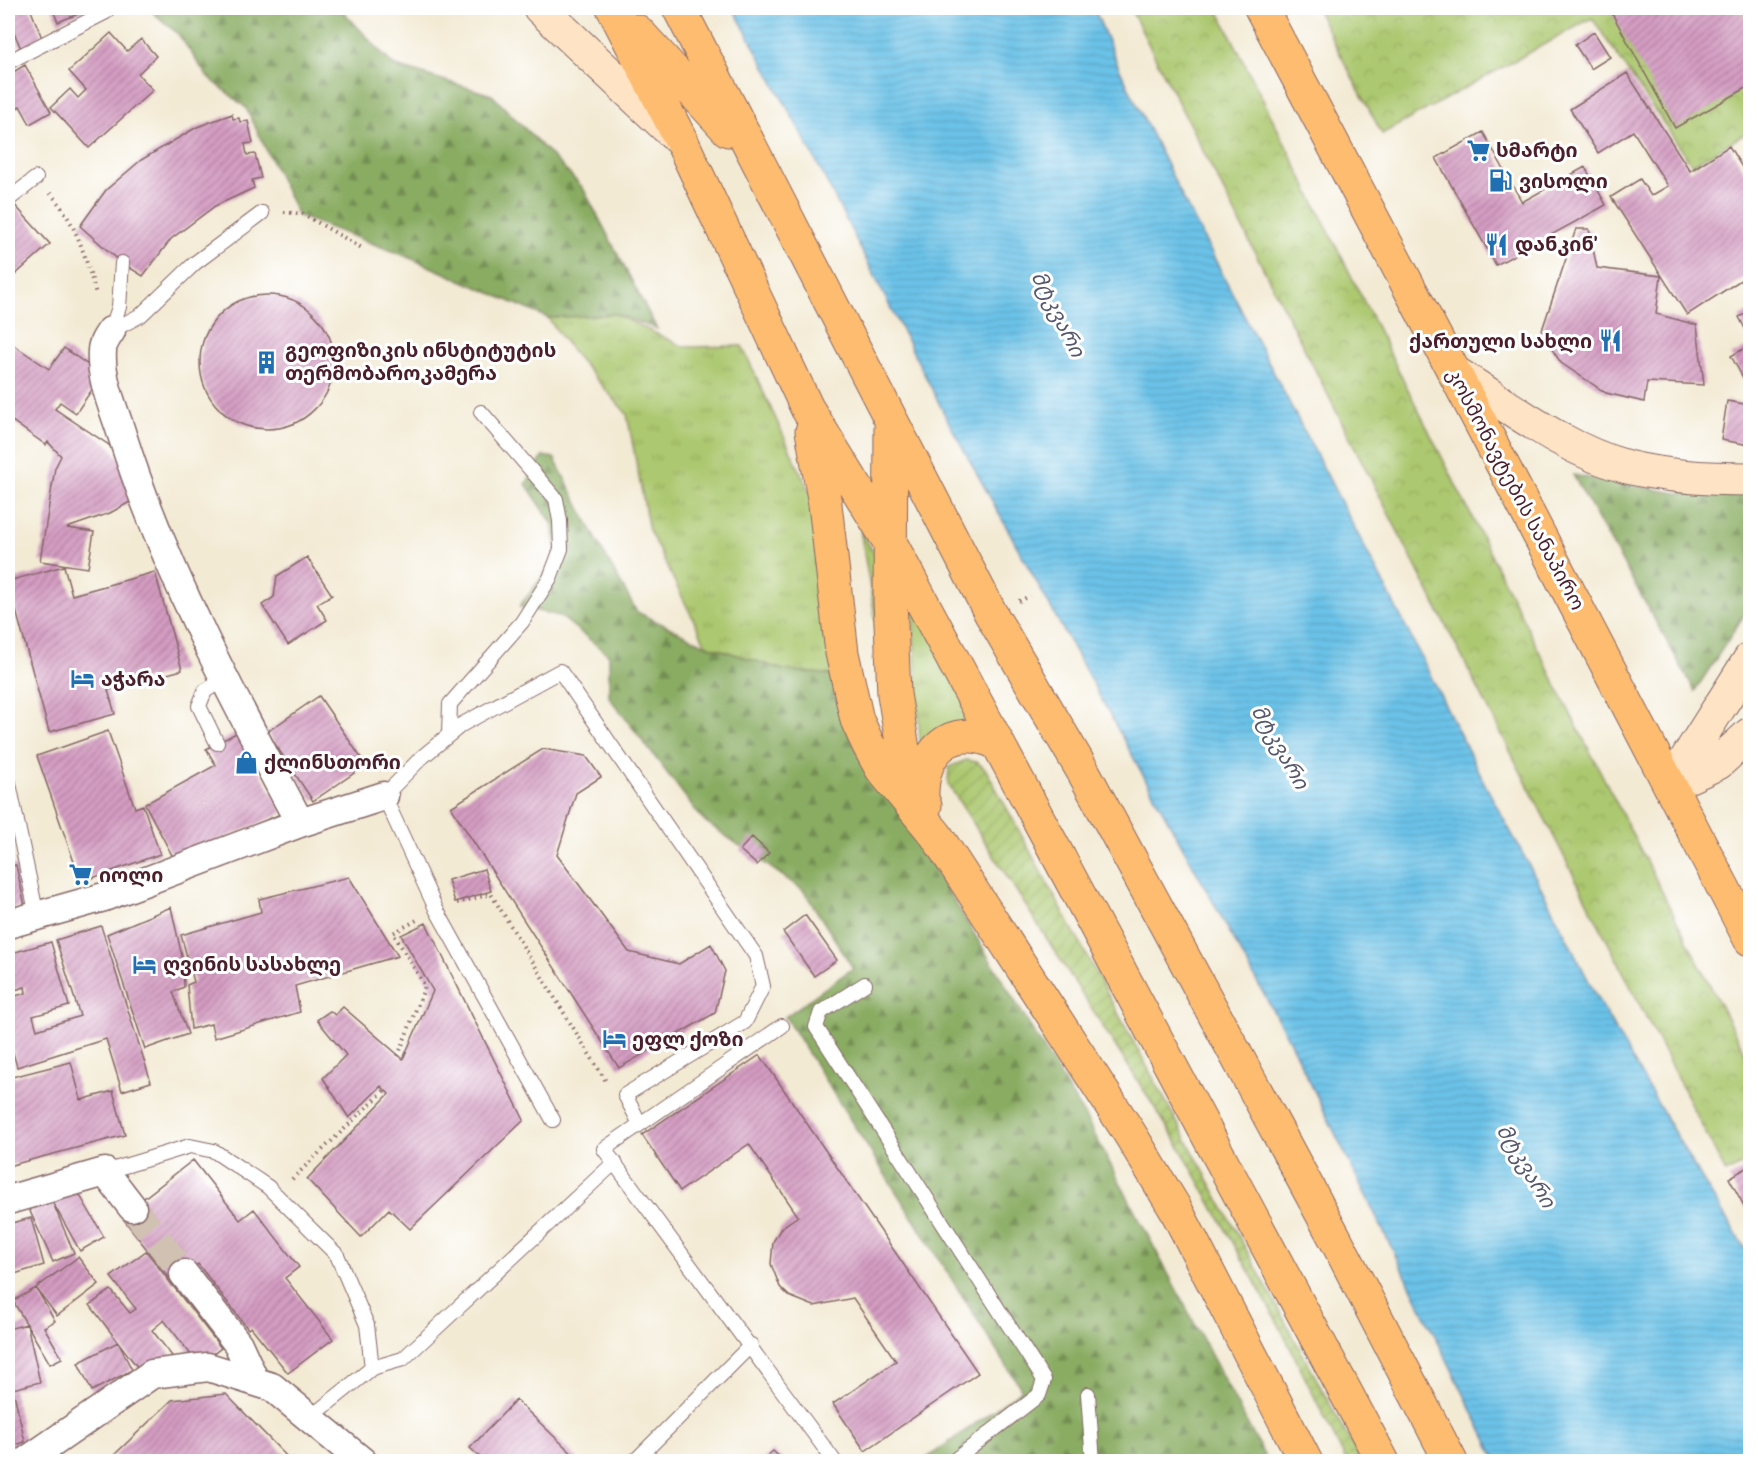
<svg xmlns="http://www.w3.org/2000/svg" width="1758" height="1469" font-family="Pangolin,'Noto Sans Georgian',sans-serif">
<defs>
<pattern id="grass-tufts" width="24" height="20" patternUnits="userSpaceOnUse" patternTransform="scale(1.5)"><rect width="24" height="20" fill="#acc86f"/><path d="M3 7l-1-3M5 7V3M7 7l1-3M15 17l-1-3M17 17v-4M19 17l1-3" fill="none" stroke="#96ab60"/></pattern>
<pattern id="forest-firs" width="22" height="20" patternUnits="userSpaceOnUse" patternTransform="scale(1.5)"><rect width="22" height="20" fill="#89ac62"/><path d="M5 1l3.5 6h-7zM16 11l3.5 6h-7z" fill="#728b51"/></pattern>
<pattern id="park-crowns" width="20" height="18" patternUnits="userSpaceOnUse" patternTransform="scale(1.5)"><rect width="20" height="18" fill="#acc86f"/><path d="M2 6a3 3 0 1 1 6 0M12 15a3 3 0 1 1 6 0" fill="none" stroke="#96ab60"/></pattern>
<pattern id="garden-furrows" width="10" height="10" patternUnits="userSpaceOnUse" patternTransform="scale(1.5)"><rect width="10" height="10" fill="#acc86f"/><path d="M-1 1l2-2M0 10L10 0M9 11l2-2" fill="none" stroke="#96ab60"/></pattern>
<pattern id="water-rules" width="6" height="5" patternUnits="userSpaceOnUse" patternTransform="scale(1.5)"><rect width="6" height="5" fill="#6bc2e8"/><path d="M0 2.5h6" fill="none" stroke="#5ea6c7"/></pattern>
<pattern id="building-hatch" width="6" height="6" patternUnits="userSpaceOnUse" patternTransform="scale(1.5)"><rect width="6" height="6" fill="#d49cc2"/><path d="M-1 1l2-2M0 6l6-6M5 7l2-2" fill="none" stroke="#ae7f9e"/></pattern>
</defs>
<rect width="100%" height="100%" fill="#fff"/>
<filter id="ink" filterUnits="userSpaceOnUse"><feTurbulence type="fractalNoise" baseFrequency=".0167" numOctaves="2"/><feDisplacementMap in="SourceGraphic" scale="12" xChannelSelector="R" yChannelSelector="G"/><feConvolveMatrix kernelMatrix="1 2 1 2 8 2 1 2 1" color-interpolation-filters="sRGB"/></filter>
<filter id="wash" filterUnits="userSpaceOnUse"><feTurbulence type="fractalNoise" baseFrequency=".008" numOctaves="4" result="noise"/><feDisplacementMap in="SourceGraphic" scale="24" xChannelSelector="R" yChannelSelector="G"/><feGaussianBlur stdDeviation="1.35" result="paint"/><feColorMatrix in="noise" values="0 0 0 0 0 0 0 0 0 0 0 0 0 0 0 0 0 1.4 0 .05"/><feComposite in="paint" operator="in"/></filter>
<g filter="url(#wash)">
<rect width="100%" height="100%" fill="#f3ead4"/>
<path fill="url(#grass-tufts)" stroke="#7b744d" stroke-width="1.5" d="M615 314 684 347 742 346 819 512 851 677 784 670 706 645 649 530 627 414 571 350 548 318Z
M860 529 880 563 887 688Z
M912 598 978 728 921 761Z"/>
<path fill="url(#forest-firs)" stroke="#6a6646" stroke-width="1.5" d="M148 8H340L393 65 492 95 583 188 657 329 615 314 548 318 403 255 298 216 246 108 207 76 179 35Z
M543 456 554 458 601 548 637 612 706 645 784 670 851 677 878 775 1087 1120 1267 1461H923L1022 1390 785 1017 853 968 804 891 703 820 609 697V655L560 616 519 607 557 557 553 524 526 484Z
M1573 475 1677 493 1750 491V606L1695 691Z"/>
<path fill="url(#park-crowns)" stroke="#7b744d" stroke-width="1.5" d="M1130 8H1217L1561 695 1750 1063V1160L1726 1173Z
M1316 8H1750V131L1692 165 1592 18 1382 134Z"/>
<path fill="url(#garden-furrows)" stroke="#7b744d" stroke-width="1.5" d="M966 760 977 762 986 770 1361 1461H1346L1280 1327 1178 1144 948 784 949 767Z"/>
<path fill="url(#water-rules)" stroke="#5a708a" stroke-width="1.5" d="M733 8H1094L1120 70 1186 204 1403 621 1487 788 1543 891 1601 1005 1692 1163 1750 1257V1461H1497L1288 1038 949 423 814 157Z"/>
<g id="blocks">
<path fill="url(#building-hatch)" d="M8 8H30L44 43 22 51 13 30 8 33Z
M52 8H93L58 22Z
M1609 8H1740L1750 27V86L1675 128Z
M1594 32 1610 57 1591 69 1575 45Z
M111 33 127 51 141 39 156 56 138 74 153 90 89 148 51 107 70 89 78 98 86 90 69 71Z
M25 65 51 112 30 124 20 106 8 113V75Z
M1627 73 1690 171 1729 146 1750 180V274L1687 315 1611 197 1640 179 1651 196 1668 186 1633 131 1598 153 1570 109Z
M232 114 233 119 239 118 240 122 248 121 253 143 245 144 247 155 255 154 261 178 252 180 254 188 215 206 171 239 143 276 122 263 80 226 106 190 141 160 197 127Z
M1483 132 1522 202 1585 167 1606 205 1496 265 1436 158Z
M12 202 50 244 8 281V206Z
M1576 229H1589L1597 268 1661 276 1656 314 1697 325 1704 385 1647 382 1644 402 1606 393 1561 363 1541 333Z
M200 362a67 67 0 1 1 134 0a67 67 0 1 1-134 0Z
M1750 311V338L1739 317Z
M12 344 49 369 64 348 102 375 76 413 60 402 55 409 109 445 124 464 139 497 110 513 67 528 94 532 88 568 40 561 55 468 61 456 48 442 46 445 8 418V350Z
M1750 345V383L1747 385 1731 356Z
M1727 401 1750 405V445L1721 440Z
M307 557 332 595 317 604 327 620 288 645 262 605 274 597 277 576Z
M64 566 72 595 155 572 182 670 108 690 115 714 49 732 8 581Z
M319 696 366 765 313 801 267 732Z
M108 731 135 808 143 805 160 854 81 882 37 756Z
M238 732 283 813 174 859 145 804 216 765 206 749Z
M543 749 586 756 601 777 576 793 557 855 629 952 679 964 711 944 725 971 715 1013 619 1068 451 807Z
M752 837 769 853 757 865 740 850Z
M16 865 25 906 8 910V867Z
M484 869 491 891 455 902 448 880Z
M349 877 398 956 295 986 300 1012 214 1038 211 1024 191 1029 187 985 194 982 181 935 261 912 259 899Z
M171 907 183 961 184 987 173 992 188 1034 145 1049 107 934Z
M805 915 837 960 814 976 783 932Z
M426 923 524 1120 410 1229 389 1209 361 1237 307 1179 389 1094 381 1086 349 1118 323 1078 346 1055 317 1020 330 1011 335 1015 343 1007 403 1059 433 991 401 935Z
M101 926 151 1082 122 1091 106 1039 17 1067 8 1035V998L26 993 25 987 8 992V954L51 942 69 1006 33 1016 37 1030 80 1016 56 940Z
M760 1055 978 1373 865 1451 833 1404 896 1361 853 1298 814 1306 789 1296 780 1287 771 1264 773 1242 781 1228 798 1216 749 1144 680 1191 642 1135Z
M71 1062 81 1100 113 1091 125 1135 8 1166V1078Z
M193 1160 240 1220 254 1209 299 1267 285 1278 333 1339 288 1373 251 1327 248 1329 198 1264 173 1283 121 1216Z
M1750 1166V1217L1729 1178Z
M74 1185 104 1237 80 1251 52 1201 74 1253 53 1262 29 1209Z
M31 1218 44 1265 8 1276V1224Z
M146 1251 221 1348 199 1365 164 1320 152 1330 172 1356 145 1377 118 1342 132 1370 92 1391 78 1363 118 1342 90 1305 111 1290 130 1313 136 1309 111 1277Z
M78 1257 99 1284 57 1316 36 1288Z
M36 1288 55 1321 44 1327 62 1358 50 1364 13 1301Z
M27 1324 40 1382 13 1389 25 1442 8 1447V1329Z
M226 1394 291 1461H120L114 1455 172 1400Z
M516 1400 580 1461H484L470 1448Z
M773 1451 784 1461H761Z"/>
</g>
</g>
<g filter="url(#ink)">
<use href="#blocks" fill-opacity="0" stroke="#856666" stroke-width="1.5"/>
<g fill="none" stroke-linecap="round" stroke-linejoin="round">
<path stroke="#d1c1b2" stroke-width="28" stroke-dasharray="28 14" stroke-linecap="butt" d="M132 1207 184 1274"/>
<defs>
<path id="lane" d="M8 62 106 12
M8 200 36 178
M111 331 141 315 195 263 262 213
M111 331 119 307 122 263
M449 734 450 704 522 622 550 578 561 549 560 521 556 499 481 412
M217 743 199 706 205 691 223 680
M8 779 37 916
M865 984 821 1012 816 1027 1044 1380 1039 1395 952 1462
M782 1026 604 1149 835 1462
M553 1120 436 909 384 796 421 758 461 725 560 671 756 956 763 986 745 1022 625 1095 640 1124
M105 1172 190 1146 214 1151 268 1187 337 1255 367 1325 372 1368 311 1417
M372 1368 403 1359 615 1162
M1088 1394 1093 1462
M634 1462 751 1345"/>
<path id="street" d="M111 331C107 337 102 344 102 351 100 379 114 409 122 435 165 571 233 698 300 823
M8 924 104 897 300 823 384 796
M8 1200 105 1172 132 1207
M184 1274 238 1344 255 1381
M25 1462 152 1374 208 1367 272 1387 363 1462"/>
<path id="secondary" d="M540 8 678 138
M1454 372C1509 406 1564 450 1627 467 1668 477 1709 479 1750 479
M1670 785 1750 659
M1670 785 1718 763 1750 734"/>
<path id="primary" d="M1261 8 1454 372 1750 939"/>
<path id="highway" d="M613 8 681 140 807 408 891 544 1383 1462
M679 8 991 614 1084 773 1335 1238 1451 1462
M637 31 728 130
M891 427 890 600 894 694 904 755 925 806
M812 431 825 504 842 653 857 720 868 744 881 768 936 835 1130 1134 1176 1210 1306 1462
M922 800C920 752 950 722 997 743"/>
</defs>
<use href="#lane" stroke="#856666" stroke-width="16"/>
<use href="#street" stroke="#856666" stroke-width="31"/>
<use href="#secondary" stroke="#856666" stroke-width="35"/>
<use href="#primary" stroke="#856666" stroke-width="35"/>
<use href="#highway" stroke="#856666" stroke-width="35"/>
<path stroke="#856666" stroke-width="4" stroke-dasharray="1.5 4.5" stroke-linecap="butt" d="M50 193C77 223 85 256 96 294
M284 212 303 214 362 248
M1019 601 1030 596
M457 903 491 894 607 1083
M398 1056 425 986 393 933 417 920
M292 1179 385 1090"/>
<use href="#lane" stroke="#fff" stroke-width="14"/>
<use href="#street" stroke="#fff" stroke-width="28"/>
<use href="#secondary" stroke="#fee4c5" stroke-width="33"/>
<use href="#primary" stroke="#fdbc6f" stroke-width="33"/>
<use href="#highway" stroke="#fdbc6f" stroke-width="33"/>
</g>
</g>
<defs>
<symbol id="supermarket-bare" viewBox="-9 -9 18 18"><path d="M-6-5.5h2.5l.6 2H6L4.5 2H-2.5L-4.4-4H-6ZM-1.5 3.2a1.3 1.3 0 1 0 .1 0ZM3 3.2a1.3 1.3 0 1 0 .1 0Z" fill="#1f6fb2" stroke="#fff" stroke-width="2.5" paint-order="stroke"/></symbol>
<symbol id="fuel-bare" viewBox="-9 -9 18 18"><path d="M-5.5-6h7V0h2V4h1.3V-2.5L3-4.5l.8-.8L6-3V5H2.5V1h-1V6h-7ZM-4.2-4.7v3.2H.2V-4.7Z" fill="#1f6fb2" stroke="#fff" stroke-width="2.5" paint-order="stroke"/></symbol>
<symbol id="restaurant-bare" viewBox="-9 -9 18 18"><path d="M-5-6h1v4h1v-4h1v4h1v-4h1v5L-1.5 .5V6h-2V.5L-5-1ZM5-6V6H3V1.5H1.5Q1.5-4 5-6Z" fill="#1f6fb2" stroke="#fff" stroke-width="2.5" paint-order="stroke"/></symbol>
<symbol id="building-bare" viewBox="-9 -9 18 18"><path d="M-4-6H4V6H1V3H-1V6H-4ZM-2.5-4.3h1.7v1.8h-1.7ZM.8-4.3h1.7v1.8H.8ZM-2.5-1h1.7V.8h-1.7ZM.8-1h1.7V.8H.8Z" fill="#1f6fb2" stroke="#fff" stroke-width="2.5" paint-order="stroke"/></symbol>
<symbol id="hotel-bare" viewBox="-9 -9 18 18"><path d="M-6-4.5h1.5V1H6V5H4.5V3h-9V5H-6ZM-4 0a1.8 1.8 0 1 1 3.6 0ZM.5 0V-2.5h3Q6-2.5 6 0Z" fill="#1f6fb2" stroke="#fff" stroke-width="2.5" paint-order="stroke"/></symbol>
<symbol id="shop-bare" viewBox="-9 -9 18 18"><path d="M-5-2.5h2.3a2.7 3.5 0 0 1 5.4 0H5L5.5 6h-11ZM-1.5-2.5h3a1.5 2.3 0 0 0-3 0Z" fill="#1f6fb2" stroke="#fff" stroke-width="2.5" paint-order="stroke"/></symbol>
</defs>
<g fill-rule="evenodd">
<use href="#supermarket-bare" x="1462" y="134" width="33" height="33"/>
<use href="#fuel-bare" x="1484" y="164" width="33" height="33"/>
<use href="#restaurant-bare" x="1480" y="228" width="33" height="33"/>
<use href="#restaurant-bare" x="1594" y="324" width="33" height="33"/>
<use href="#building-bare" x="250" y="346" width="33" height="33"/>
<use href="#hotel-bare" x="66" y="662" width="33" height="33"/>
<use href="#shop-bare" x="230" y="746" width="33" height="33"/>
<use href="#supermarket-bare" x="64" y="858" width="33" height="33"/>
<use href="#hotel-bare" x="128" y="948" width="33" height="33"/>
<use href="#hotel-bare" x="598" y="1022" width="33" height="33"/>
</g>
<g text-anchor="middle" stroke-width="6" stroke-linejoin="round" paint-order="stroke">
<g font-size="20" font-weight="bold" fill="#4a1f2b" stroke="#fff" text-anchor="start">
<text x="1496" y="157">სმარტი</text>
<text x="1519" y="188">ვისოლი</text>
<text x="1515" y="251">დანკინ'</text>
<text x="1592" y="348" text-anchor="end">ქართული სახლი</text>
<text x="285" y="357">გეოფიზიკის ინსტიტუტის<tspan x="285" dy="23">თერმობაროკამერა</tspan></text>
<text x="101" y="686">აჭარა</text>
<text x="264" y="769">ქლინსთორი</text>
<text x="99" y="882">იოლი</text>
<text x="163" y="971">ღვინის სასახლე</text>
<text x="632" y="1046">ეფლ ქოზი</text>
</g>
<g font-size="20" fill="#4a1f2b" stroke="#fff">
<text transform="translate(1516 489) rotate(62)" y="7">კოსმონავტების სანაპირო</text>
</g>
<g font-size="21" font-style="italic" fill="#56586d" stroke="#fff">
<text transform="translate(1058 314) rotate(63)" y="7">მტკვარი</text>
<text transform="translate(1280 747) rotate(60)" y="7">მტკვარი</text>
<text transform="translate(1526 1166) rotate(59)" y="7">მტკვარი</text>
</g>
</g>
<rect width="1758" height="1469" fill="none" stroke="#fff" stroke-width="30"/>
</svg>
